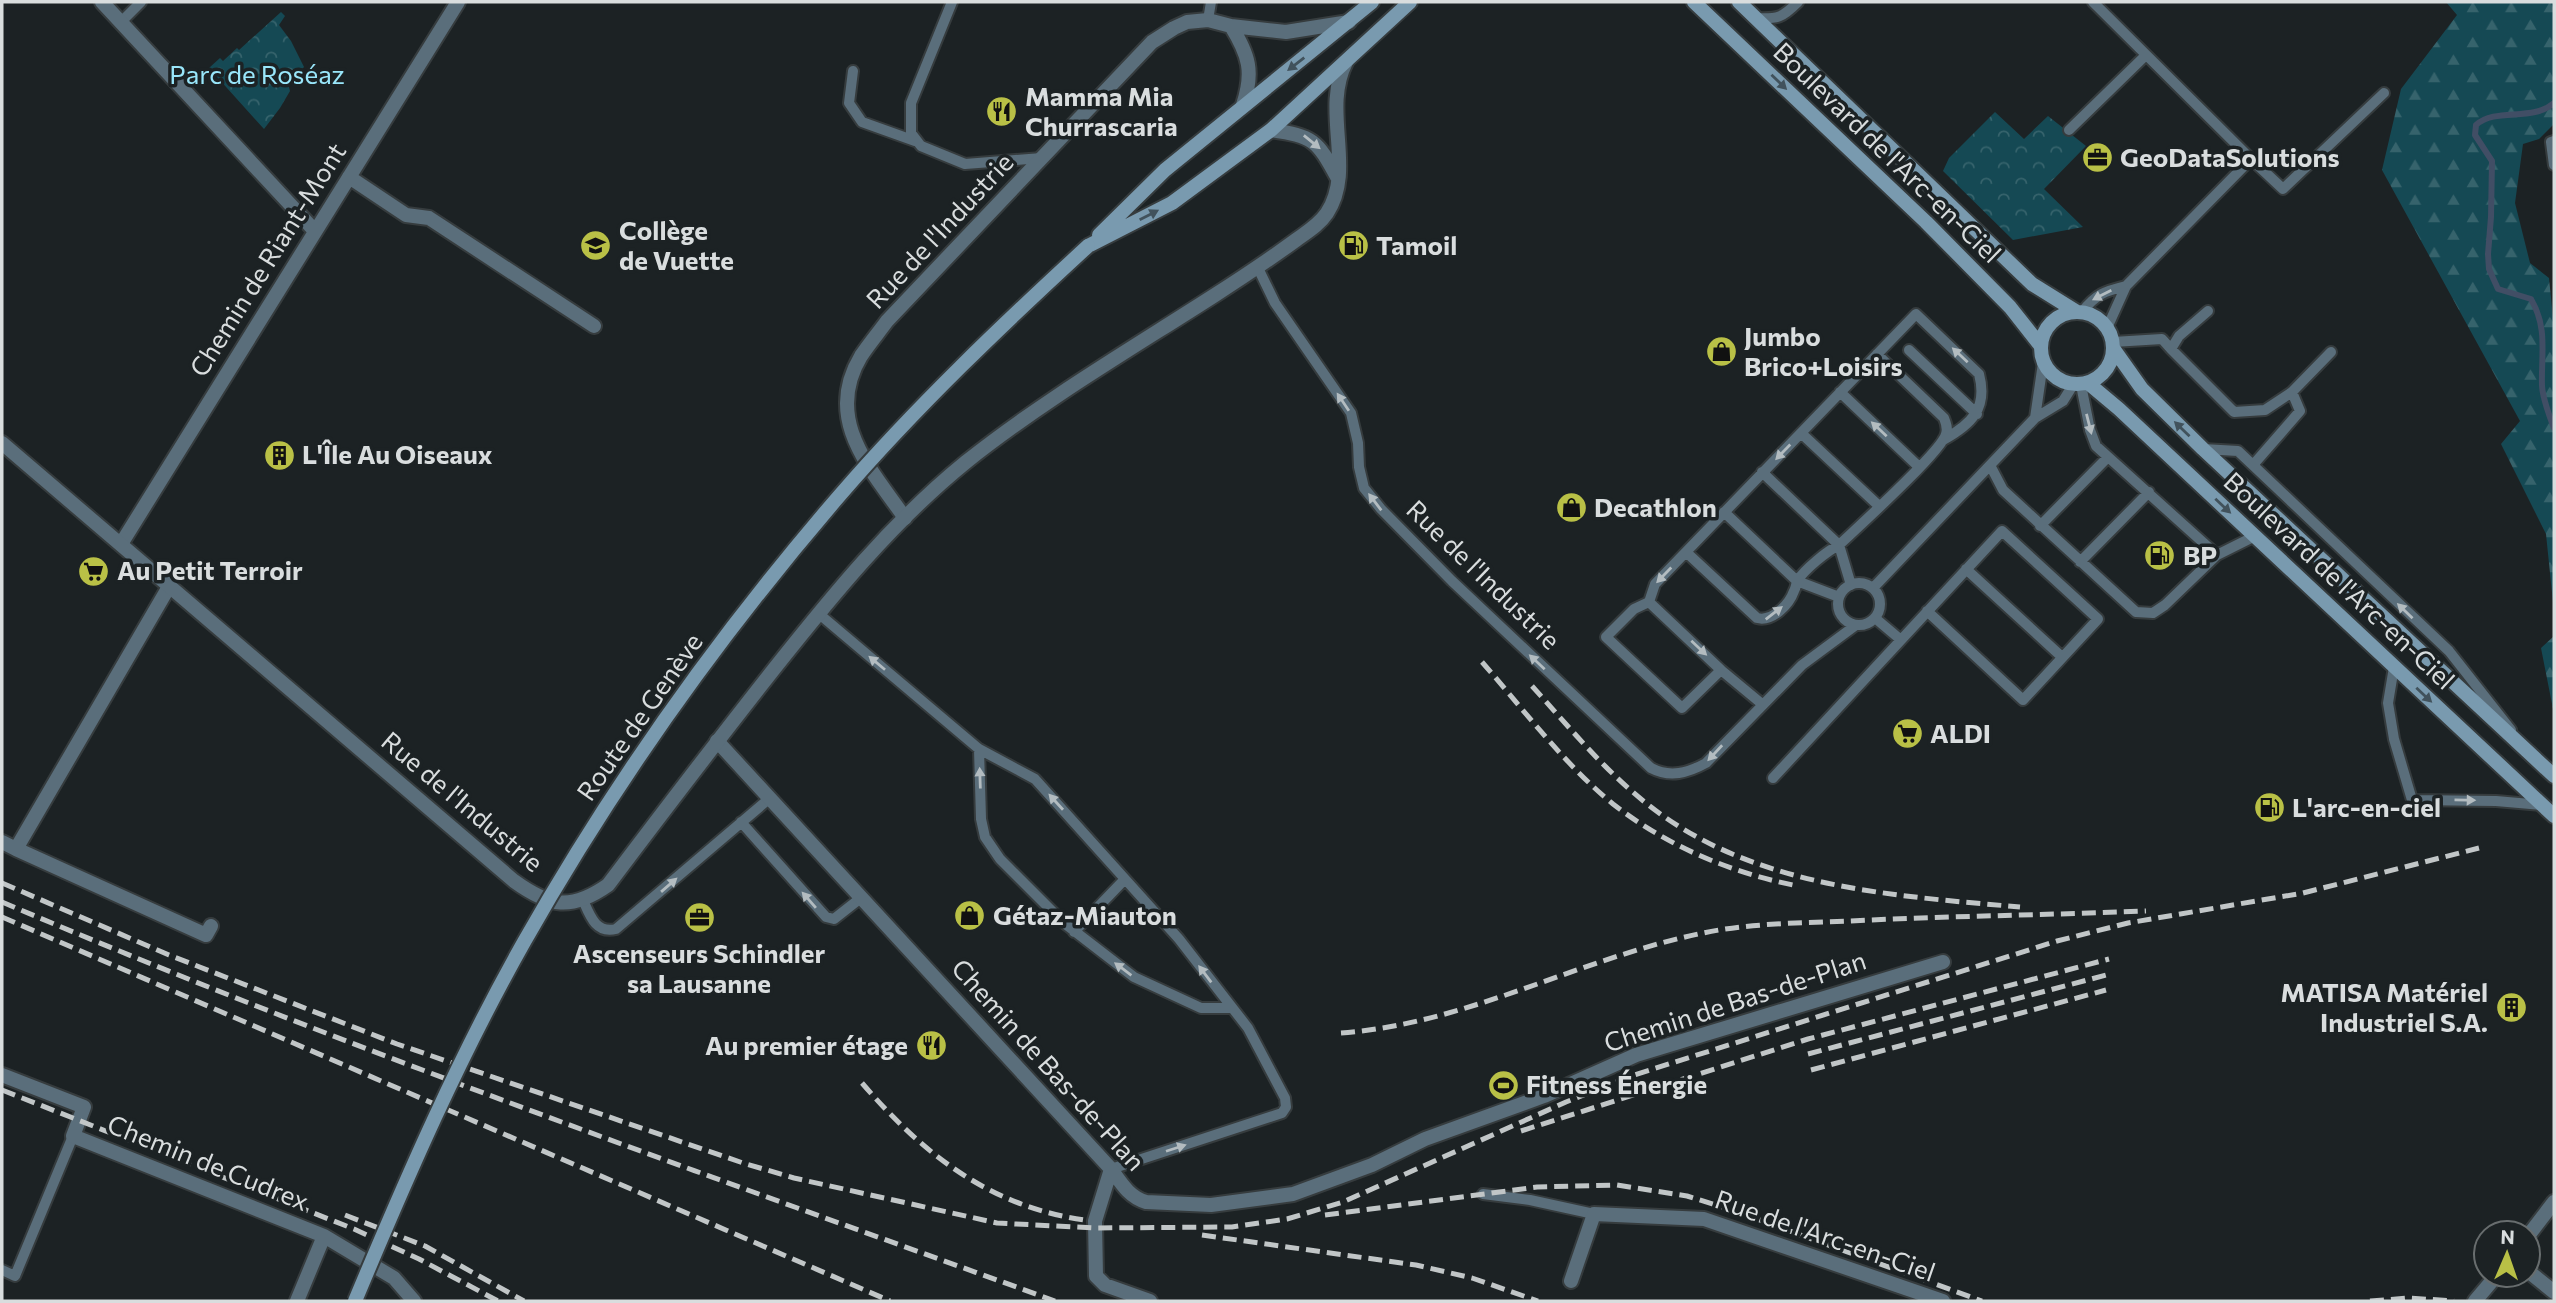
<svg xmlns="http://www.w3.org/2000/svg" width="2556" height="1303" font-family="Commissioner,sans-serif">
<defs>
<pattern id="forest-firs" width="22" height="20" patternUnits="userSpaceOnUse" patternTransform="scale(1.75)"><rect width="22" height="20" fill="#154954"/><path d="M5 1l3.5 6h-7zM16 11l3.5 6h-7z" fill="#36636c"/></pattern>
<pattern id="park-crowns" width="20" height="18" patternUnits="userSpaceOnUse" patternTransform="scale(1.75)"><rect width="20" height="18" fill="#154954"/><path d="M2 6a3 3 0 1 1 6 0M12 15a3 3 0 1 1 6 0" fill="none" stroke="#36636c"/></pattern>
</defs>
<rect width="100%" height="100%" fill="#1c2224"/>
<path fill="url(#forest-firs)" d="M2446 2H2554V124L2539 139 2523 144 2515 203 2530 263 2549 278 2554 328V612L2546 534 2501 444 2520 421 2382 170 2401 89 2457 15Z
M2554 636V714L2541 648Z"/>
<path fill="url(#park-crowns)" d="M281 12 285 16 279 25 291 41 304 67 288 84 290 91 280 108 264 129 209 68 220 58 223 61 237 48 239 50Z
M1995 112 2024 139 2048 116 2086 146 2044 189 2083 227 2013 240 1943 171 1949 158Z"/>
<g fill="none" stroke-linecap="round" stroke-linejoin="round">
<path stroke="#414e65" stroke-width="6" d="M2554 103C2532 122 2496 107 2476 125L2475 135 2492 161 2491 217 2488 254 2489 269 2498 289 2531 299C2548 328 2541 354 2542 386 2543 400 2549 415 2554 428"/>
<defs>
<path id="service" d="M952 2 911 103V133L921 146 965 164 1042 158
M2093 2 2251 159 2126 286 2107 328
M1756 18C1778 19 1782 18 1798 2
M1208 20 1211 2
M122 21 141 2
M853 71 849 103 862 122 915 141
M2069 130 2146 55
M2554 141 2551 142 2554 165
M2251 159 2283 189 2384 93
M1258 268 1275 303 1351 413 1358 443 1359 467 1364 488 1381 509 1452 581 1651 768C1670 778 1688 773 1706 763L1802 665 1856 625
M2208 311 2179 336 2171 349 2234 412 2265 410 2292 392 2331 352
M2082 312C2096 294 2105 291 2126 286
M2113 342 2162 339 2171 349
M1909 350 1977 414
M2081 385 2090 430 2096 446 2217 555 2255 536
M1840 392 1918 466
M2035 418 2043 363
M1801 433 1879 506
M2203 449 2238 451 2449 651 2511 730
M2253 465 2300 411 2292 392
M1991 467 2003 490 2136 612 2153 613 2165 605 2217 555
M1762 472 1839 545 1851 585
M1724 512 1797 581 1839 597
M2040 526 2108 457
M1686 552 1757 618C1772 622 1789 605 1794 591 1796 588 1796 584 1797 581 1805 569 1827 551 1839 545 1857 528 1942 451 1946 434 1948 428 1946 423 1944 418L1877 354
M2080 562 2149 492
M1966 569 2062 657
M1838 604a21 21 0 1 1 42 0a21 21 0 1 1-42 0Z
M1873 588 2035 418 2063 401 2073 385
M1649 602 1721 670 1682 708 1606 637 1634 609 1649 602 1655 584 1916 314 1979 374C1988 408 1972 424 1943 440
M818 613 979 749 1035 779 1179 939 1248 1028 1285 1098 1286 1107 1282 1113 1111 1169
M1875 618 1901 640
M2394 667 2388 703 2394 739 2412 800 2496 801 2542 805
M1721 670 1762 704
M979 749 981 819 985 837 1000 859 1064 923 1134 977 1201 1008H1231
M1773 778 2002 531 2098 619 2023 700 1927 611
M741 822 826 917 834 919 862 897
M583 900C590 916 596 934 616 929L770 798
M1074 932 1125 879
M1483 1194 1530 1200 1594 1214
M2 1270 15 1276 73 1136"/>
<path id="minor" d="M102 2 314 230
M1231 26C1249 55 1254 72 1243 105
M349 177 406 215 429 218 594 326
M905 518C870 468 823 419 861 356 869 344 879 332 887 321L1152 42 1174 28 1187 22 1208 20 1231 26 1286 32 1349 22
M121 544 458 2
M717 741 1111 1169C1121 1183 1129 1197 1146 1202L1211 1205 1293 1194 1372 1165 1425 1139 1544 1096 1636 1055 1943 962
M2 842 16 849 170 585
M16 849 206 935 211 926
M2 1075 84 1107 73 1136 324 1236 394 1278 414 1301
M1111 1169 1095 1221 1096 1276 1105 1285 1150 1301
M2528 1236 2554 1202
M2528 1271 2554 1292
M1571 1281 1594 1214 1704 1219 1943 1301
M297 1301 324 1236
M2475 1301 2497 1275"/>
<path id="tertiary" d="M1271 130C1313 136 1317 140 1337 177
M2 443 514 881C550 907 571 911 608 885 663 812 718 740 774 669 832 596 892 522 966 462 1044 400 1131 349 1215 295 1243 277 1270 259 1296 240 1307 232 1319 225 1327 213 1356 169 1321 111 1346 62"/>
<path id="secondary" d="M1694 2 1926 222 2010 307 2040 345
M1739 2 2032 284 2077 312
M1099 235 1165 170 1372 2
M1088 246 1172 203 1271 130 1410 2
M2041 348a36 36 0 1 1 72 0a36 36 0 1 1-72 0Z
M2113 348 2142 389 2203 449 2554 776
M2088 383 2119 409 2554 816"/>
</defs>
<use href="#service" stroke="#363c3e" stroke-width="14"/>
<use href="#minor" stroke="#363c3e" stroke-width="18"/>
<use href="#tertiary" stroke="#363c3e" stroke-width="18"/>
<use href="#secondary" stroke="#363c3e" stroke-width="18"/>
<use href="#service" stroke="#5a6e7b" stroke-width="10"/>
<use href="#minor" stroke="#5a6e7b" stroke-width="14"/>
<use href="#tertiary" stroke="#5a6e7b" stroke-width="14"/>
<use href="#secondary" stroke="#799aaf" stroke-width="14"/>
<path stroke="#c1c6c7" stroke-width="5" stroke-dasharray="14 7" stroke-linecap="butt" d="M1482 662C1523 709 1565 765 1613 804 1667 846 1731 873 1798 886
M1532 686C1571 729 1608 775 1655 810 1759 888 1895 896 2020 907
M2 883 169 955 397 1044 743 1163 794 1178 997 1223 1095 1228 1232 1227 1287 1219 1343 1202 1566 1102 1634 1075 2057 941 2128 923 2303 893 2479 848
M2 902C347 1049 702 1173 1055 1301
M2 917 890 1301
M1341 1033C1467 1024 1580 958 1703 933 1751 923 1801 923 1850 921 1949 916 2048 915 2146 911
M1808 1054 2110 974
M1811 1070 2106 990
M862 1083C923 1154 989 1206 1084 1220
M2 1090 354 1229 419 1259 498 1301
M1521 1131 1808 1039 2109 959
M345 1215 425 1246 524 1301
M1325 1215 1537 1187 1617 1185 1687 1196 1732 1210 1982 1301
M1202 1235 1416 1265 1472 1278 1538 1301
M2370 1301 2409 1298 2454 1301"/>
<defs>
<path id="secondary-bridge" d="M355 1301C406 1179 459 1057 524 942 614 783 721 633 840 495 916 407 1002 325 1088 246"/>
</defs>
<use href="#secondary-bridge" stroke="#363c3e" stroke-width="18" stroke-linecap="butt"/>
<use href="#secondary-bridge" stroke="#799aaf" stroke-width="14"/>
</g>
<defs><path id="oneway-solid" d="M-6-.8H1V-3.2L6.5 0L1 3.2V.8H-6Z" transform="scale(1.75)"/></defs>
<g fill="#41525c">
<use href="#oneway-solid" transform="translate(1296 64) rotate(142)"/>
<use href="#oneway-solid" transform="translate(1779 82) rotate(44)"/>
<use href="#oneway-solid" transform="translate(1149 215) rotate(-27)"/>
<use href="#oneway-solid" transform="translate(2182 429) rotate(-136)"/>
<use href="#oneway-solid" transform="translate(2223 506) rotate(43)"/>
<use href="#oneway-solid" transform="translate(2424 695) rotate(43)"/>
</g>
<g fill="#b3bcc0">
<use href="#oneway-solid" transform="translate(1312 142) rotate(39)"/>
<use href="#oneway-solid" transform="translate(2102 295) rotate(153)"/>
<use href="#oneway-solid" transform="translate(1960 355) rotate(-137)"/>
<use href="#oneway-solid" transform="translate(1343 402) rotate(-124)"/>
<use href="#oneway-solid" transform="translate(2089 424) rotate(76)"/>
<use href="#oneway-solid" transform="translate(1879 429) rotate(-137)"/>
<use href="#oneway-solid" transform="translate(1783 452) rotate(134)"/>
<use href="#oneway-solid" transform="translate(1375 502) rotate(-127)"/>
<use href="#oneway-solid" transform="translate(1664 575) rotate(134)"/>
<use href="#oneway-solid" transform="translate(2405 611) rotate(-136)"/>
<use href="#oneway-solid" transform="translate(1774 613) rotate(-38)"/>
<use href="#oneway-solid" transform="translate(1699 648) rotate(43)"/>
<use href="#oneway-solid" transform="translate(1537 662) rotate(-137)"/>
<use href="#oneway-solid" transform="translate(877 663) rotate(-140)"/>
<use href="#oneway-solid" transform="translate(1715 753) rotate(133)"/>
<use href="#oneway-solid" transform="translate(980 778) rotate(-92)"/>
<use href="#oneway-solid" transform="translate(2465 800) rotate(1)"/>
<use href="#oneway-solid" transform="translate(1056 802) rotate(-132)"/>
<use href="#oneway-solid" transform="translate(669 885) rotate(-41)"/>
<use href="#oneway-solid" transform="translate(809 900) rotate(-131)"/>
<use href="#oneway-solid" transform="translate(1123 969) rotate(-143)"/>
<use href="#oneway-solid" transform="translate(1205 974) rotate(-127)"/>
<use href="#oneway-solid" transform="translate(1176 1148) rotate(-18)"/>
</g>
<defs>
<symbol id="restaurant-disc" viewBox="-11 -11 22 22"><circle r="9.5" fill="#b9c046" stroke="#1c2224"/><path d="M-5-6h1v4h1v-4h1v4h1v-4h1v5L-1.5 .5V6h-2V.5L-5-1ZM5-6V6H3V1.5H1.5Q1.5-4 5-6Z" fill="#111"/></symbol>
<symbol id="office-disc" viewBox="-11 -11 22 22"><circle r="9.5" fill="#b9c046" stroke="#1c2224"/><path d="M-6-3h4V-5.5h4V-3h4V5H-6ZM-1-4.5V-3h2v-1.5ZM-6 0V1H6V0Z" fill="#111"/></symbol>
<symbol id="school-disc" viewBox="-11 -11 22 22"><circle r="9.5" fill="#b9c046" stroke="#1c2224"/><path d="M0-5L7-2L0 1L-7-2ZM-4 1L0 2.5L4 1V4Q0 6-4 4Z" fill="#111"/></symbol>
<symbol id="fuel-disc" viewBox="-11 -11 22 22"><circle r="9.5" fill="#b9c046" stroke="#1c2224"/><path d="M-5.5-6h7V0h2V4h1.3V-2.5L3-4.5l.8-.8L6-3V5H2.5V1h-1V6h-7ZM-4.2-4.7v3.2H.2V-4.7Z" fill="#111"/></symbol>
<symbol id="shop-disc" viewBox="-11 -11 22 22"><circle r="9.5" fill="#b9c046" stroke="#1c2224"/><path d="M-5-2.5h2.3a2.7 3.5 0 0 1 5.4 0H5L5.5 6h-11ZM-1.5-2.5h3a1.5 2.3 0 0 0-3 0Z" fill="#111"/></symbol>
<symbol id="building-disc" viewBox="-11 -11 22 22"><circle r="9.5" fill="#b9c046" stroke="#1c2224"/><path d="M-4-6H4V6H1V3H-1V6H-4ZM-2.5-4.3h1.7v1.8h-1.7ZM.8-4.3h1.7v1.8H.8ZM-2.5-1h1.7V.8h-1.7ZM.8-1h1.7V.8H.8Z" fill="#111"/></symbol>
<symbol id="supermarket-disc" viewBox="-11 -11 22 22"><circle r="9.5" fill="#b9c046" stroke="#1c2224"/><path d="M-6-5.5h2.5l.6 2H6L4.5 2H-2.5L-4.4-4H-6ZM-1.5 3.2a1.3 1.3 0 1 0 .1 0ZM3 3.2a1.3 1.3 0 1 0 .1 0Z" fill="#111"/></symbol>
<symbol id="stadium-disc" viewBox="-11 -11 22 22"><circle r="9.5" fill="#b9c046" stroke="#1c2224"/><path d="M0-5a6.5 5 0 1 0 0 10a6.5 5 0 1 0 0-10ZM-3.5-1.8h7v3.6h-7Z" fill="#111"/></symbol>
</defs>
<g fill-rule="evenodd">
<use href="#restaurant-disc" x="984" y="94" width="35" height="35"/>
<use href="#office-disc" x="2080" y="140" width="35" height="35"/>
<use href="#school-disc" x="578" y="228" width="35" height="35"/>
<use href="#fuel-disc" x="1336" y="228" width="35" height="35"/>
<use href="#shop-disc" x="1704" y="334" width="35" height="35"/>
<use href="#building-disc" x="262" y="438" width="35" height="35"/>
<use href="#shop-disc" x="1554" y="490" width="35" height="35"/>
<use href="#fuel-disc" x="2142" y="538" width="35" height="35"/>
<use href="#supermarket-disc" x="76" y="554" width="35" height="35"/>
<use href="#supermarket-disc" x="1890" y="716" width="35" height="35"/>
<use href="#fuel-disc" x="2252" y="790" width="35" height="35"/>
<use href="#shop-disc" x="952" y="898" width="35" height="35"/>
<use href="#office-disc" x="682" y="900" width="35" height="35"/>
<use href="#building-disc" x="2494" y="990" width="35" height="35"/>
<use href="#restaurant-disc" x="914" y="1028" width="35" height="35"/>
<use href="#stadium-disc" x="1486" y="1068" width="35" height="35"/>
</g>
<g text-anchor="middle" stroke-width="7" stroke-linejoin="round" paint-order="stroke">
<g font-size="26" fill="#99e6fa" stroke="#1c2224">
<text x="257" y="84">Parc de Roséaz</text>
</g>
<g font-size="26" font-weight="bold" fill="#d9ddde" stroke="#1c2224" text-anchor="start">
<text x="1025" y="106">Mamma Mia<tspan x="1025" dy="30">Churrascaria</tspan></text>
<text x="2120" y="167">GeoDataSolutions</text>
<text x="619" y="240">Collège<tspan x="619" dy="30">de Vuette</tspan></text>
<text x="1376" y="255">Tamoil</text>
<text x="1744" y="346">Jumbo<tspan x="1744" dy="30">Brico+Loisirs</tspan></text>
<text x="302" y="464">L'Île Au Oiseaux</text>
<text x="1594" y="517">Decathlon</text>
<text x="2183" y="565">BP</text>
<text x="117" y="580">Au Petit Terroir</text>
<text x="1930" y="743">ALDI</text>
<text x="2292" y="817">L'arc-en-ciel</text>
<text x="993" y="925">Gétaz-Miauton</text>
<text x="699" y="963" text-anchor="middle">Ascenseurs Schindler<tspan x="699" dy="30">sa Lausanne</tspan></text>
<text x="2488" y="1002" text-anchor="end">MATISA Matériel<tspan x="2488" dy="30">Industriel S.A.</tspan></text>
<text x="908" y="1055" text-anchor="end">Au premier étage</text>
<text x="1526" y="1094">Fitness Énergie</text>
</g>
<g font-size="26" fill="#d9ddde" stroke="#1c2224">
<text transform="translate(1887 153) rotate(44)" y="9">Boulevard de l'Arc-en-Ciel</text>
<text transform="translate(940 231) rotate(-47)" y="9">Rue de l'Industrie</text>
<text transform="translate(268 260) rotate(-58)" y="9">Chemin de Riant-Mont</text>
<text transform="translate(1483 575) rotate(44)" y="9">Rue de l'Industrie</text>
<text transform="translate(2339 581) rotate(43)" y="9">Boulevard de l'Arc-en-Ciel</text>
<text transform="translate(640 717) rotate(-55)" y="9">Route de Genève</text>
<text transform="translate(462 802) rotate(40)" y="9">Rue de l'Industrie</text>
<text transform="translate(1735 1002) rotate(-18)" y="9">Chemin de Bas-de-Plan</text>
<text transform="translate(1048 1065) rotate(48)" y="9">Chemin de Bas-de-Plan</text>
<text transform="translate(208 1163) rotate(22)" y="9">Chemin de Cudrex</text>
<text transform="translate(1825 1236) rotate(19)" y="9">Rue de l'Arc-en-Ciel</text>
</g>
</g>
<rect width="2556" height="1303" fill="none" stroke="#d9ddde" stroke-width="7"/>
<g transform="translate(2507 1254) rotate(2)"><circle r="33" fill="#1c2224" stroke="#686d6e" stroke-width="2"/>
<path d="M0-5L12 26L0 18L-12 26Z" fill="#b9c046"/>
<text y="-10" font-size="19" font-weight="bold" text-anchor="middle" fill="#d9ddde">N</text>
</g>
</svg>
